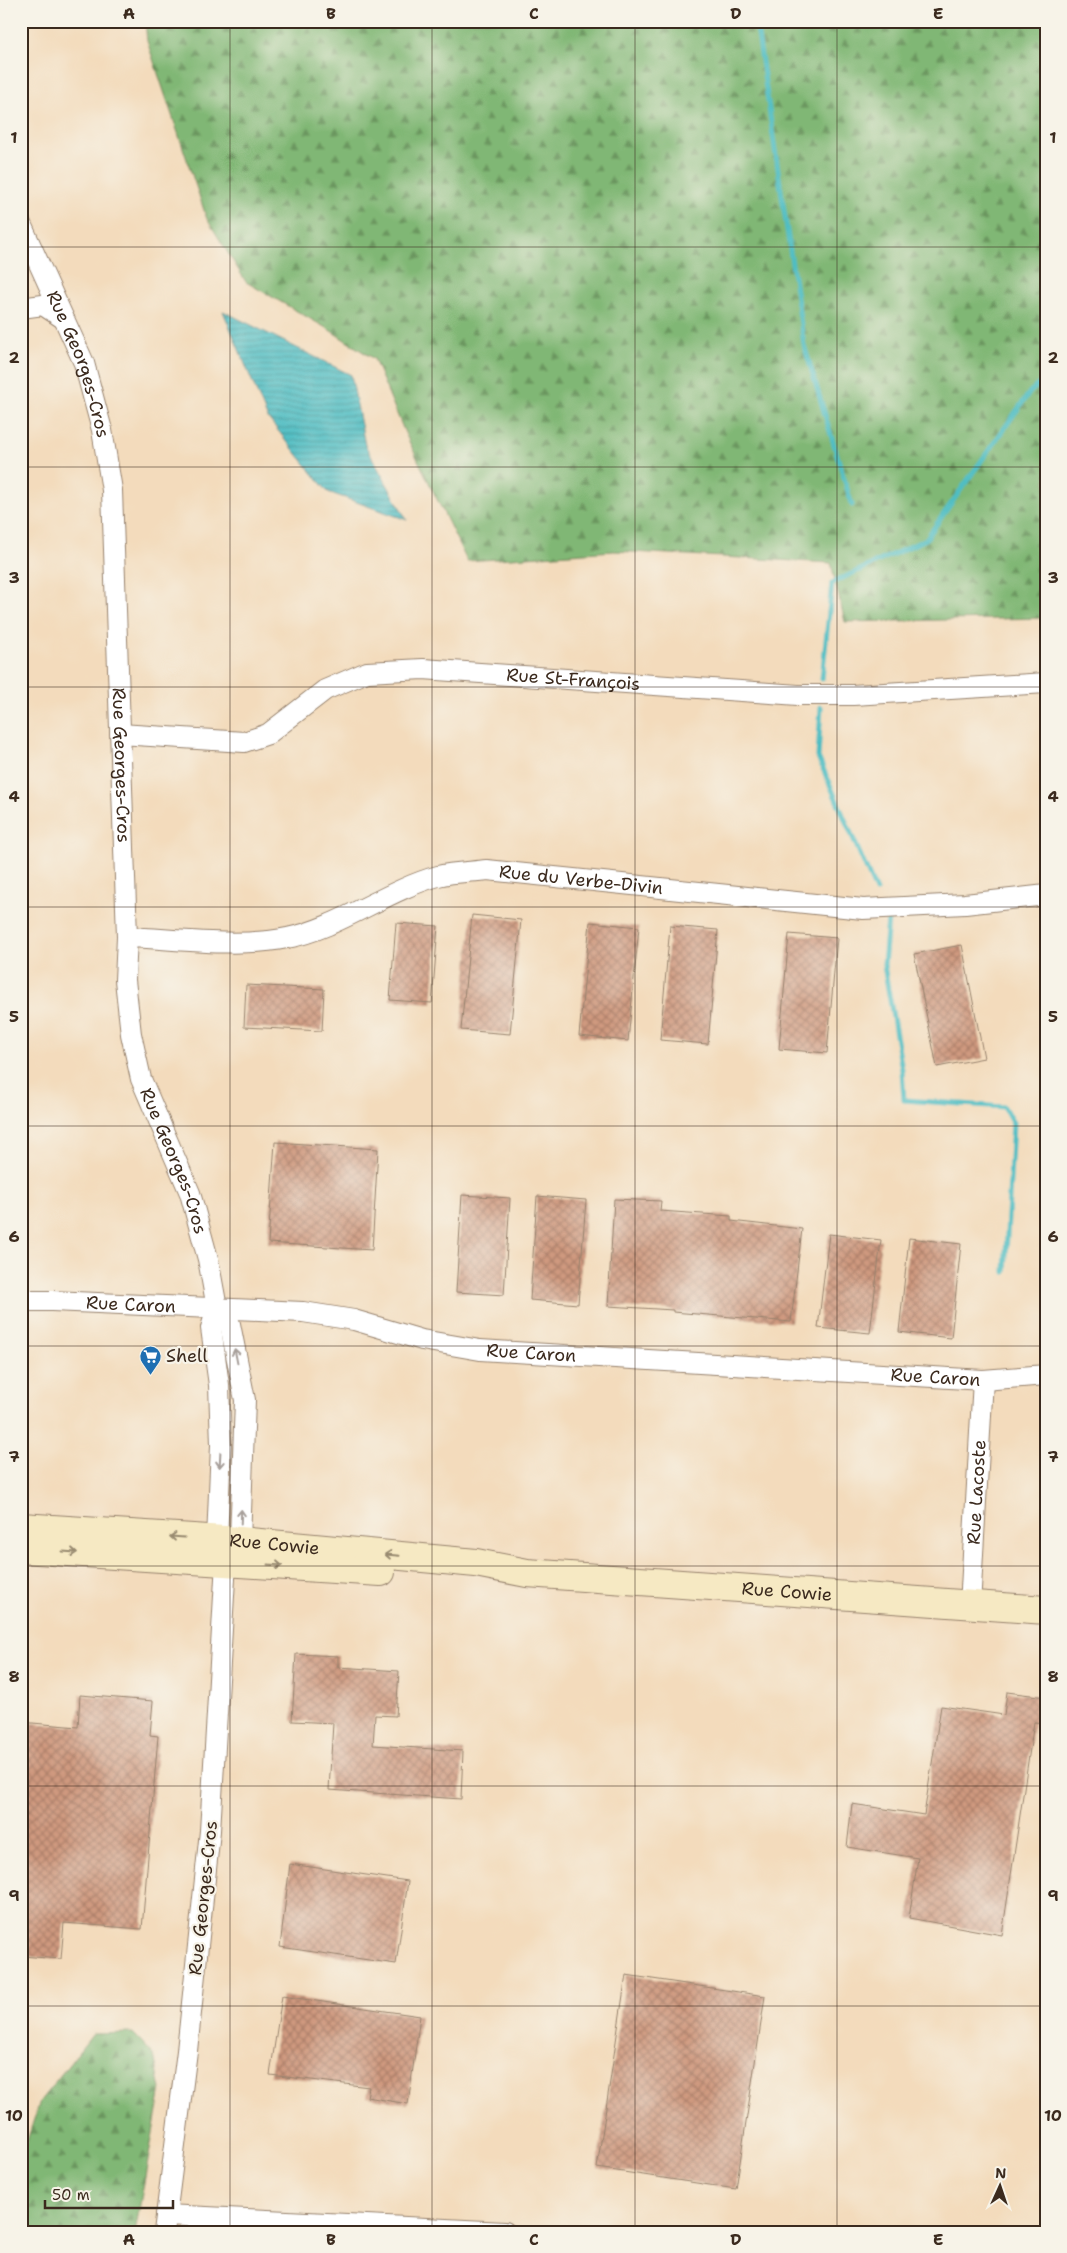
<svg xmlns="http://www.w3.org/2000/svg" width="1067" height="2253" font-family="'Shantell Sans',sans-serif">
<defs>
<pattern id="forest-firs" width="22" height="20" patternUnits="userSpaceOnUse" patternTransform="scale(1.25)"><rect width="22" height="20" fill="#80b774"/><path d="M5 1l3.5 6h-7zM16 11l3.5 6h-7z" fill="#6a955f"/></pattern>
<pattern id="water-rules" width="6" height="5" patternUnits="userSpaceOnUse" patternTransform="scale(1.25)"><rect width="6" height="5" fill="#4fbdc3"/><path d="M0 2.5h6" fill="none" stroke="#439a9e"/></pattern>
<pattern id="building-cross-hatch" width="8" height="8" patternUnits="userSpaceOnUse" patternTransform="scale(1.25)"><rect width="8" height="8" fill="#cf997f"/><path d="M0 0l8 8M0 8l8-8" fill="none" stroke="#a97d67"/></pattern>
</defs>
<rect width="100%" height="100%" fill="#f7f3e8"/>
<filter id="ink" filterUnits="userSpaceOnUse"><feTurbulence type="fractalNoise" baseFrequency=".02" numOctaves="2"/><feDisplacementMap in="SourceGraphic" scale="10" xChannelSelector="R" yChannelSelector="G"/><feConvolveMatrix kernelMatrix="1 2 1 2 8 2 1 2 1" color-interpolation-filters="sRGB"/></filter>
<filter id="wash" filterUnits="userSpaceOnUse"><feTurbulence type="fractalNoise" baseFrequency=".0096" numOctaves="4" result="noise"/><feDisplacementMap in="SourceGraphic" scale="20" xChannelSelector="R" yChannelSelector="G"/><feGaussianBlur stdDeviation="1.12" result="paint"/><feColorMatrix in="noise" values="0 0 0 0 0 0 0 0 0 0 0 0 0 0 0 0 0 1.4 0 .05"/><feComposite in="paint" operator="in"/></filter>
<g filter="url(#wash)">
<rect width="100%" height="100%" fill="#f3dbbc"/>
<path fill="url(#forest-firs)" stroke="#5e7049" d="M145 21H1046V618L845 622 831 563 614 551 467 561 405 433 374 359 328 329 246 282 207 219 147 41Z
M133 2033 154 2055 161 2089 135 2232H21V2159L40 2101 93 2034Z"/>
<path fill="url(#water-rules)" stroke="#457470" d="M223 311 351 375 365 445 407 520 328 492 267 417Z"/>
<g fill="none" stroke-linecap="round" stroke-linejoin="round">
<path stroke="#4fbdc3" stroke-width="5" d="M756 21 804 345 852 505
M822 679 832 583 926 539 1030 392 1046 378
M821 707 818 757 876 891
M888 919 884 965 902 1070 904 1100 1004 1107 1013 1123 1005 1272"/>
</g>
<g id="blocks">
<path fill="url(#building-cross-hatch)" d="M472 915 521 920 510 1034 461 1030Z
M590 922 639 927 628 1041 579 1036Z
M396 923 438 926 432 1003 390 1000Z
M670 926 718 930 708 1044 660 1040Z
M789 934 837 938 827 1053 779 1049Z
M962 945 984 1058 937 1067 914 954Z
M246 985 324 989 322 1031 244 1027Z
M275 1142 378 1149 372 1250 268 1243Z
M462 1195 510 1198 504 1295 456 1292Z
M537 1196 586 1200 578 1304 530 1300Z
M614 1199 661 1201 660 1211 731 1216V1221L802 1229 791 1322 673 1312V1310L608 1306Z
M829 1234 881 1240 870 1333 818 1328Z
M909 1238 961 1244 951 1338 899 1332Z
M296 1654 338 1656V1667L399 1671 396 1716 375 1715 373 1745 463 1751 461 1799 329 1790 333 1723 292 1721Z
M1007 1692 1046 1697V1723L1034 1722 1002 1935 909 1918 918 1858 847 1847 852 1804 924 1815 941 1706 1004 1715Z
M80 1695 153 1701 150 1735 158 1736 142 1929 64 1923 61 1959 21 1956V1722L78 1727Z
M290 1864 408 1881 396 1964 280 1947Z
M626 1975 765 1996 736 2189 597 2168Z
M282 1996 420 2016 408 2104 367 2097 369 2087 270 2075Z"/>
</g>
</g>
<g filter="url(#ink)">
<use href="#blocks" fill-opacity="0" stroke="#97826d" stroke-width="1"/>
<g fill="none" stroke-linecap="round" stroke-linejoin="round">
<defs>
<path id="service" d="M217 2221 232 2232"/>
<g id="minor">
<path id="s1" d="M21 224 84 363 102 430 112 490 127 937 125 980 131 1034 141 1079 190 1193 208 1259 217 1308 211 1328 219 1385 221 1445 217 1540 226 1562 210 1831 187 2051 164 2232"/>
<path d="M21 308 43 305 64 319"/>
<path id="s2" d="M120 734 244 742 268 734 325 690 367 672 423 669 798 695H853L1046 683"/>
<path id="s3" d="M127 937C177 939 238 948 287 938 337 929 387 890 438 876 453 872 472 872 487 870L863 909 965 904 1046 895"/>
<path id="s4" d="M21 1301H52L303 1312 354 1320 422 1340 480 1350 983 1380 1046 1375"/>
<path d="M217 1308 230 1324 245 1400 240 1541 233 1552"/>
<path id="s5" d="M970 1606 983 1380"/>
<path d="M166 2215 505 2232"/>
</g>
<g id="secondary">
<path id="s6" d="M21 1527 240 1541 476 1563 527 1573 1046 1610"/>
<path d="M21 1549 381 1572"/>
</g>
</defs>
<use href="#service" stroke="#97826d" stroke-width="12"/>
<use href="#minor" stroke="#97826d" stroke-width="22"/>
<use href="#secondary" stroke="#97826d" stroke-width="30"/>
<use href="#service" stroke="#fff" stroke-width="10"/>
<use href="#minor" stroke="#fff" stroke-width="20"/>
<use href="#secondary" stroke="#f6e9c3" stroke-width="28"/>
</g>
<defs><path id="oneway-shaft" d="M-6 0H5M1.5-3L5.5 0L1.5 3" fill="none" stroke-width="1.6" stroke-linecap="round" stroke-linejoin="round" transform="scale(1.25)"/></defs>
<g stroke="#a79f9a">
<use href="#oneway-shaft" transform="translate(236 1356) rotate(-101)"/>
<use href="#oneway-shaft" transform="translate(220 1460) rotate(93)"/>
<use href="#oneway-shaft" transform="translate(241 1517) rotate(-88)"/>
</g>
<g stroke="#988a70">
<use href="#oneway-shaft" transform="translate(177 1537) rotate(-176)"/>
<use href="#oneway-shaft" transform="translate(70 1552) rotate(4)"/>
<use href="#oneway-shaft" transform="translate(392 1555) rotate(-175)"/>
<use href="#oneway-shaft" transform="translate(275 1565) rotate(4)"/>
</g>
</g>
<path fill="none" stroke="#3b2a1e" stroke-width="1" stroke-opacity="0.55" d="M230 21V2232M432 21V2232M635 21V2232M837 21V2232M21 247H1046M21 467H1046M21 687H1046M21 907H1046M21 1126H1046M21 1346H1046M21 1566H1046M21 1786H1046M21 2006H1046"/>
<defs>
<symbol id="supermarket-pin" viewBox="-11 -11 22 30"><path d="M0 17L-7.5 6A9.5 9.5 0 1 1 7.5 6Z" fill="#1f6fb2" stroke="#f7f3e8"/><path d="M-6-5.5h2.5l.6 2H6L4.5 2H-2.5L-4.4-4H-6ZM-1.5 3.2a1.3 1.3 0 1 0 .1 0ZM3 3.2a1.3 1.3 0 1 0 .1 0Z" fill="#fff"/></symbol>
</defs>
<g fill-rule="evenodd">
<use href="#supermarket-pin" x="138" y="1344" width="25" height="34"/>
</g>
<g text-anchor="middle" stroke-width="4.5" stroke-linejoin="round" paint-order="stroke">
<g font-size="18" fill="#3b2a1e" stroke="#f7f3e8">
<text dy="6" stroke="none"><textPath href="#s1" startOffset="152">Rue Georges-Cros</textPath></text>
<text dy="6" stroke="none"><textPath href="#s2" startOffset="474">Rue St-François</textPath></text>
<text dy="6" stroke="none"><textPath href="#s1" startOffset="558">Rue Georges-Cros</textPath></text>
<text dy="6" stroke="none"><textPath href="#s3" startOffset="468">Rue du Verbe-Divin</textPath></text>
<text dy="6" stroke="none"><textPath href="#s1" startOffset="962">Rue Georges-Cros</textPath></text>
<text dy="6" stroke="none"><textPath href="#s4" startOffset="110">Rue Caron</textPath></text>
<text dy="6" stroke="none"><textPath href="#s4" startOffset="515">Rue Caron</textPath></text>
<text dy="6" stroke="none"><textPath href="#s4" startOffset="920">Rue Caron</textPath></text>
<text dy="6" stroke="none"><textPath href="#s5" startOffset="114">Rue Lacoste</textPath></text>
<text dy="6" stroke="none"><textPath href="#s6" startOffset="254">Rue Cowie</textPath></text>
<text dy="6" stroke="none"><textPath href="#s6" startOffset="769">Rue Cowie</textPath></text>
<text transform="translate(203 1898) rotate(-84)" y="6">Rue Georges-Cros</text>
</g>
<g font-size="18" fill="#3b2a1e" stroke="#f7f3e8" text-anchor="start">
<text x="166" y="1362">Shell</text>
</g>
</g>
<rect width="1067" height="2253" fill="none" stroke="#f7f3e8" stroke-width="55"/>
<g transform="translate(1000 2186) rotate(3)" stroke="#f7f3e8" stroke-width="4" paint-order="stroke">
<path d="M0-4L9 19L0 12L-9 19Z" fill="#3b2a1e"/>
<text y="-8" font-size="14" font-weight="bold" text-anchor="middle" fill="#3b2a1e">N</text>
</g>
<path d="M45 2200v8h128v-8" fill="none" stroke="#3b2a1e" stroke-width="2.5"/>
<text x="52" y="2200" font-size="15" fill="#3b2a1e" stroke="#f7f3e8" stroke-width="4" paint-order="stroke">50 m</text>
<rect x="28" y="28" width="1012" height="2198" fill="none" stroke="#3b2a1e" stroke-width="2"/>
<g font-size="16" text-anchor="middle" font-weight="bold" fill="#3b2a1e">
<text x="129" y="19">A</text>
<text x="331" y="19">B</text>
<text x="534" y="19">C</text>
<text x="736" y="19">D</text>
<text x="938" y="19">E</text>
<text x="14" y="143">1</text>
<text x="1053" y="143">1</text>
<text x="14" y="363">2</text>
<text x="1053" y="363">2</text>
<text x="14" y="583">3</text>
<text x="1053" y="583">3</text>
<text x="14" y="802">4</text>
<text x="1053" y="802">4</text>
<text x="14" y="1022">5</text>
<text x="1053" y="1022">5</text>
<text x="14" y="1242">6</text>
<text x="1053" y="1242">6</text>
<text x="14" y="1462">7</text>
<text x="1053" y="1462">7</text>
<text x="14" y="1682">8</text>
<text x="1053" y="1682">8</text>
<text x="14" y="1901">9</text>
<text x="1053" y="1901">9</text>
<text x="14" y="2121">10</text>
<text x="1053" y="2121">10</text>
<text x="129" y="2245">A</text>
<text x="331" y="2245">B</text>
<text x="534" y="2245">C</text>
<text x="736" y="2245">D</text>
<text x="938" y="2245">E</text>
</g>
</svg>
